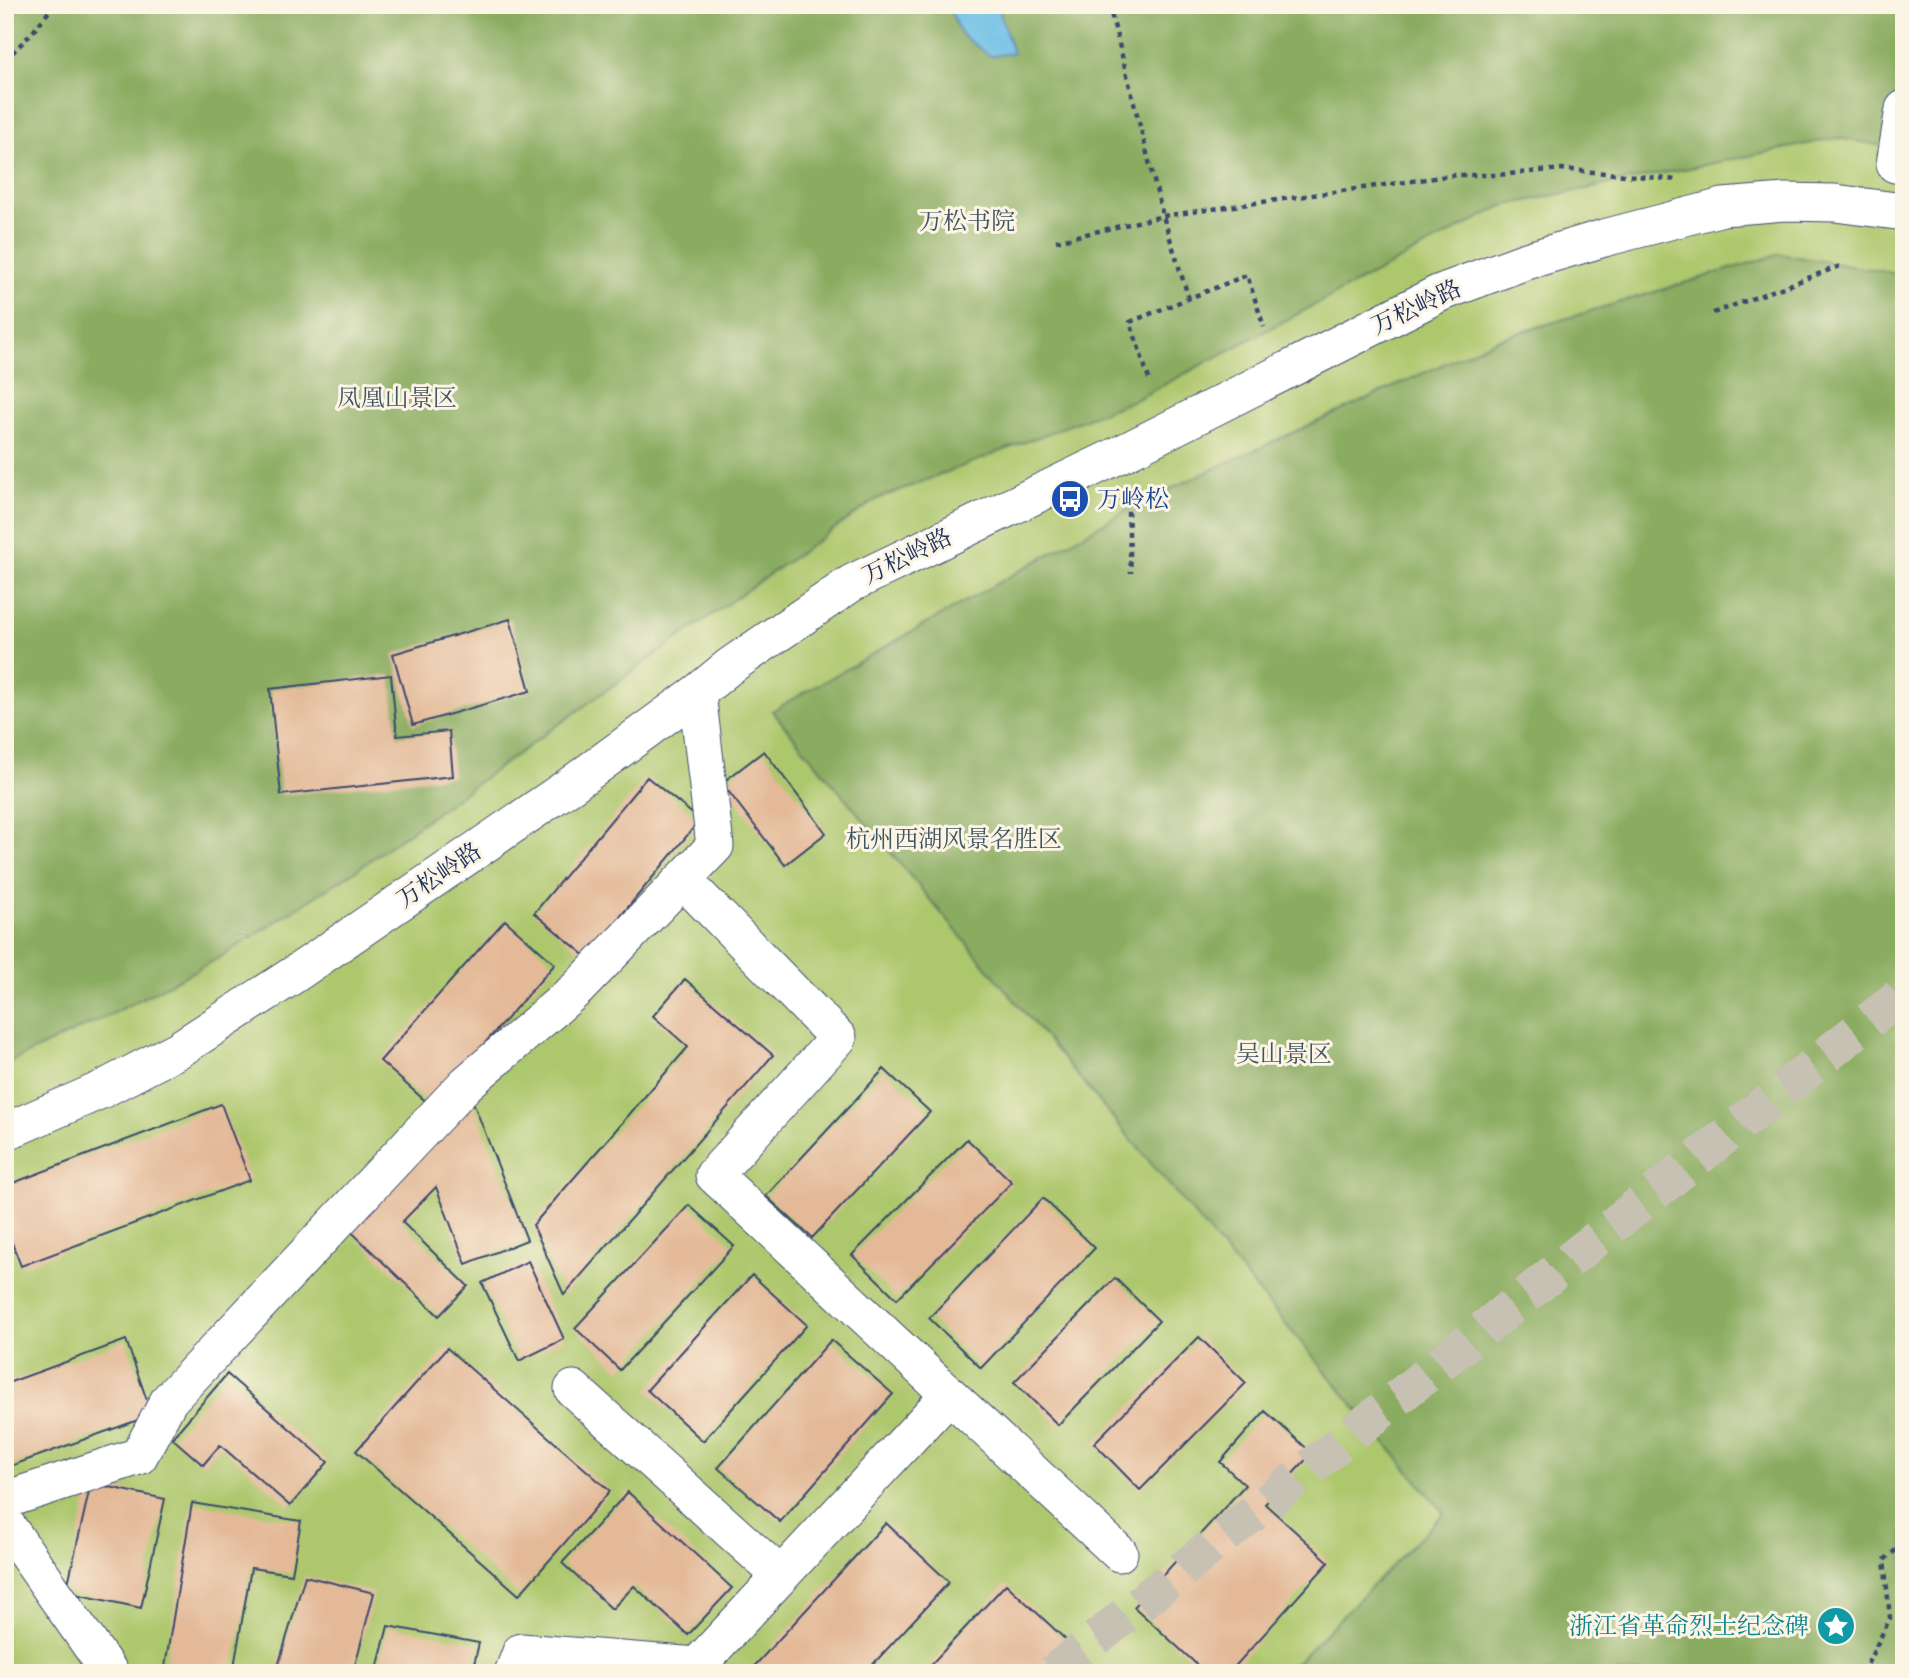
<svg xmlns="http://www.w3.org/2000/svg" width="1909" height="1678" font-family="'IM FELL French Canon','Noto Serif SC',serif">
<rect width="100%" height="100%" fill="#fcf5e5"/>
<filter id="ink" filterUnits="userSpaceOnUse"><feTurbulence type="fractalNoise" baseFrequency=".0143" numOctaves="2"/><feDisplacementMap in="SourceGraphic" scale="14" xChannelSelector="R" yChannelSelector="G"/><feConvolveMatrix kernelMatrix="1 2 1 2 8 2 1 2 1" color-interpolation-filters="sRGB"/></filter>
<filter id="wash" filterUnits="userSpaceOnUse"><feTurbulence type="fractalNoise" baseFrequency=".00686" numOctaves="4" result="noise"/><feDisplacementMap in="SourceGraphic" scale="28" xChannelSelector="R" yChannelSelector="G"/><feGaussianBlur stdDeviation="1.57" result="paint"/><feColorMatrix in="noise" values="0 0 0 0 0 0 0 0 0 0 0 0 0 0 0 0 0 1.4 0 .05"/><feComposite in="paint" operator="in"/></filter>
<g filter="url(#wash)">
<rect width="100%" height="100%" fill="#f2e6c9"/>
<path fill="#adc76d" stroke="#647b66" stroke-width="2" d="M5 5H1904V1673H5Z"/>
<path fill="#8aac60" stroke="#526e5f" stroke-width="2" d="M5 5H1904V149L1837 138 1502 206 1137 399 877 499 690 630 355 871 219 958 114 1013 5 1064Z
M1780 254 1904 275V1673H1286L1444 1513 772 711 1141 502 1498 339Z"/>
<path fill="#6abee6" stroke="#4276a2" stroke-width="2" d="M949 5H997L1013 53 991 56C964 38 958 37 949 5Z"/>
<g id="blocks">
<path fill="#e3b998" d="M510 619 530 691 413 725 393 654Z
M391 675 397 736 449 731 453 776 281 795 270 689Z
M764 751 826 833 785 865 722 783Z
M647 777 700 820 587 957 534 913Z
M505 920 555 964 430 1105 380 1061Z
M685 979 773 1055 564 1295 533 1225 688 1047 653 1016Z
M884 1069 930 1112 812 1238 766 1196Z
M466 1084 527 1240 466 1264 436 1187 402 1222 468 1286 439 1316 337 1218Z
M221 1104 250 1180 21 1266 5 1225V1186Z
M967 1139 1012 1182 897 1299 852 1255Z
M1043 1198 1095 1248 981 1368 929 1318Z
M689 1205 734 1246 620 1370 575 1328Z
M528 1261 564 1339 519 1361 482 1283Z
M752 1275 807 1325 703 1441 647 1390Z
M1115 1278 1159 1321 1058 1425 1014 1382Z
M1199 1337 1246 1383 1140 1490 1094 1443Z
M126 1340 152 1415 5 1468V1384Z
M831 1340 893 1394 780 1522 718 1468Z
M447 1348 610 1491 519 1595 356 1451Z
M227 1374 328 1462 290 1506 220 1445 203 1465 172 1438Z
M1265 1411 1312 1453 1265 1504 1329 1562 1229 1673H1206L1134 1607 1245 1485 1220 1462Z
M91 1483 165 1499 141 1608 66 1592Z
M628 1492 732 1588 688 1635 634 1586 612 1609 562 1563Z
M192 1503 301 1521 292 1574 251 1568 233 1673H164Z
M886 1523 949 1582 865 1673H748Z
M305 1576 374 1593 353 1673H276Z
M1006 1584 1080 1653 1062 1673H923Z
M388 1626 479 1643 472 1673H376Z"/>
</g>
</g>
<g filter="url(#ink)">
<use href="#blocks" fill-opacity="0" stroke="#3b4a6e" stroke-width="2"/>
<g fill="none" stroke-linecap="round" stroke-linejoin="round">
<path stroke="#c7c1b4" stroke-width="37" stroke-dasharray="37 18" stroke-linecap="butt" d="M1053 1673 1904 993"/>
<defs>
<path id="minor" d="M1904 109 1895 164 1904 165
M683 880 838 1038 714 1175 1119 1553
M5 1132 101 1090 178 1050 295 974 571 785 697 693 730 666 852 583 1125 452 1440 293 1523 262 1604 238 1723 207 1785 202 1835 203 1904 212
M573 1389 781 1576
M5 1500 139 1456 169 1400 466 1084 577 989 715 846 697 693
M5 1523 110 1673
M513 1673 521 1652 697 1666 949 1395"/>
</defs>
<use href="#minor" stroke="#3b4a6e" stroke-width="39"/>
<path stroke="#3b4a6e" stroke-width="4.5" stroke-dasharray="5 5" stroke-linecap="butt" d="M1109 5 1163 216 1189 299
M5 60 32 33 54 5
M1056 241 1163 216 1455 175H1498L1562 169 1678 180
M1713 313 1843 265
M1149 379 1130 322 1247 275 1264 327
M1127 491 1131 573
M1863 1673 1890 1618 1884 1560 1904 1543"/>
<use href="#minor" stroke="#fff" stroke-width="37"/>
</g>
</g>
<defs>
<symbol id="bus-disc" viewBox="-11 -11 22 22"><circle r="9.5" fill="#1a4fb4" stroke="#fcf5e5"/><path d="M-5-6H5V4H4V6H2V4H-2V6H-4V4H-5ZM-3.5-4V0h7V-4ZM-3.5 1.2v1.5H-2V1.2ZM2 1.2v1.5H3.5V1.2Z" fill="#fff"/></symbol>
<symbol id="sight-disc" viewBox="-11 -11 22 22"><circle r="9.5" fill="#0f9aa8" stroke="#fcf5e5"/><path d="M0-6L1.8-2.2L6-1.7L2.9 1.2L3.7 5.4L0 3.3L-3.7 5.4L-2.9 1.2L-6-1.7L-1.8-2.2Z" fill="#fff"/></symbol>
</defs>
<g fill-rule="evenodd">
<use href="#bus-disc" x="1048" y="477" width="44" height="44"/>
<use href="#sight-disc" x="1814" y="1604" width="44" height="44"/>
</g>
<g text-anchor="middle" stroke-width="6" stroke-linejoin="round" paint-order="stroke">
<g font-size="24" fill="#405562" stroke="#fcf5e5">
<text x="967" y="229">万松书院</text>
<text x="397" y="406">凤凰山景区</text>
<text x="954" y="847">杭州西湖风景名胜区</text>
<text x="1284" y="1062">吴山景区</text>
</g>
<g font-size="24" fill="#1b2f5e" stroke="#fcf5e5">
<text transform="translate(1416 307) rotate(-25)" y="8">万松岭路</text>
<text transform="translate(907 556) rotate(-26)" y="8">万松岭路</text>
<text transform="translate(439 875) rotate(-34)" y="8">万松岭路</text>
</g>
<g font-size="24" fill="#164399" stroke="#fcf5e5" text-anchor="start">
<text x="1097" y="507">万岭松</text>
</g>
<g font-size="24" fill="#0d838f" stroke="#fcf5e5" text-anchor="end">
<text x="1809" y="1634">浙江省革命烈士纪念碑</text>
</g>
</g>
<rect width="1909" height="1678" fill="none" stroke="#fcf5e5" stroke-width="28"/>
</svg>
